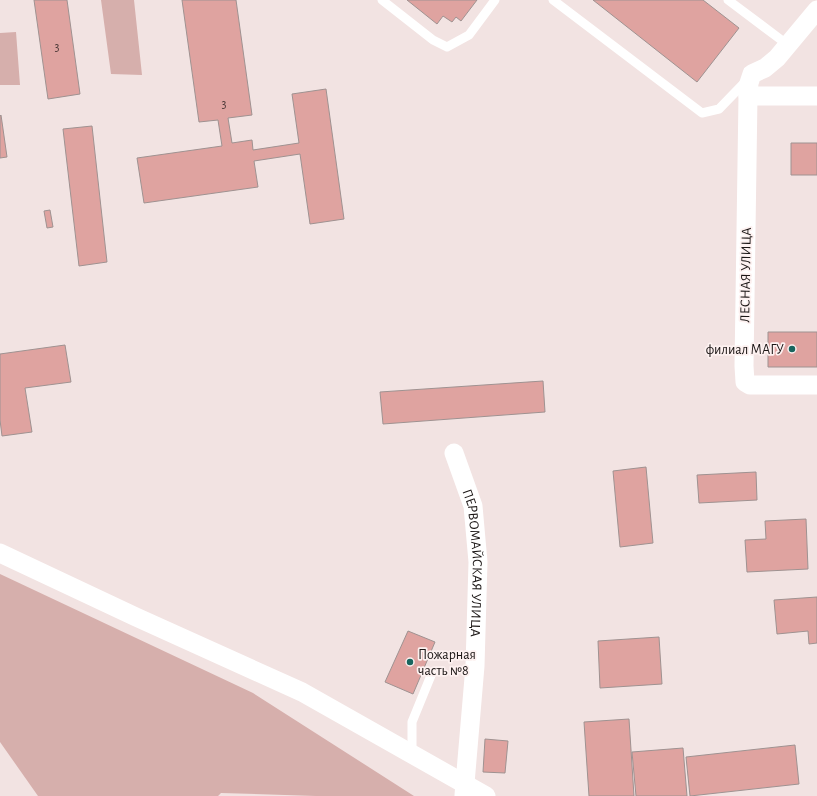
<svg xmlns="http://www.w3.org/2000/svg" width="817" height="796" font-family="'Alegreya Sans',sans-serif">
<rect width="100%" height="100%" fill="#f2e3e2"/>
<path fill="#d6afac" d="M101 0H134L142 75 111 74Z
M16 32 20 85H0V33Z
M0 574 253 693 414 796H316L221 793 218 796H38L0 742Z"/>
<path fill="#dfa3a0" stroke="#9f9291" d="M34 0H67L80 94 48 99Z
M182 0H236L252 115 228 118 232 143 252 140 253 150 299 143 292 94 326 89 344 219 310 224 300 154 254 161 258 187 144 203 137 158 222 146 218 120 199 122Z
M407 0H477L461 21 456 17 452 22 443 16 437 24Z
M593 0H703L739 28 697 82Z
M1 115 7 157 0 158V116Z
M92 126 107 262 79 266 63 129Z
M791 143H817V175H791Z
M50 210 53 227 47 228 44 211Z
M768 332H817V367H768Z
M65 345 71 382 25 388 32 432 2 436 0 420V354Z
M543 381 545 412 383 424 380 392Z
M646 467 653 543 620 547 613 471Z
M756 472 757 500 699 503 697 475Z
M806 519 808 569 747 572 745 540 766 539 765 521Z
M817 597V643L809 644 808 631 777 634 774 600Z
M408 631 435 642 413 694 385 682Z
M659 637 662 684 600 688 598 641Z
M629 719 634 796H589L584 722Z
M485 739 508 741 505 773 483 772Z
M795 745 799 784 690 796 686 757Z
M683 748 687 796H636L632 752Z"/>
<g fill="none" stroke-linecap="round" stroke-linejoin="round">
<path stroke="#fff" stroke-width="9" d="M382 0 433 40 447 47 469 35 495 0
M553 0 702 113 719 109 748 79
M728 0 788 45
M412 755V722L432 673"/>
<g stroke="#fff" stroke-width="19">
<path d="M748 96 749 83 752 74 765 68 777 58 817 10"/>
<path d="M817 96H748L744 366 745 382 750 385H817"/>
<path id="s1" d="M454 453 473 506 478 562 475 666 464 795"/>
<path d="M0 553 136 617 302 692 486 796"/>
</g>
</g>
<g fill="#19655e" stroke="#fdf1f0" stroke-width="1.5">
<circle cx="792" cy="349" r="4"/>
<circle cx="410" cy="662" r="4"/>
</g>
<g text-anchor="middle" stroke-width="3.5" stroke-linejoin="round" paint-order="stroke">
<g font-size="12" fill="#4c3938">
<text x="57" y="51">3</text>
<text x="224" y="108">3</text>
</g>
<g font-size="14" fill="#1b1615" stroke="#fdf1f0">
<text transform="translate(745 275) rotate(-89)" y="5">ЛЕСНАЯ УЛИЦА</text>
<text dy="5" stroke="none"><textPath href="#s1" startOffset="113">ПЕРВОМАЙСКАЯ УЛИЦА</textPath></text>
</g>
<g font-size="14" fill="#1b1615" stroke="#fdf1f0" text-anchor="end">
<text x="784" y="354">филиал МАГУ</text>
<text x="418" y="659" text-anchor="start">Пожарная<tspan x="418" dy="16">часть №8</tspan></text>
</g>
</g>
</svg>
